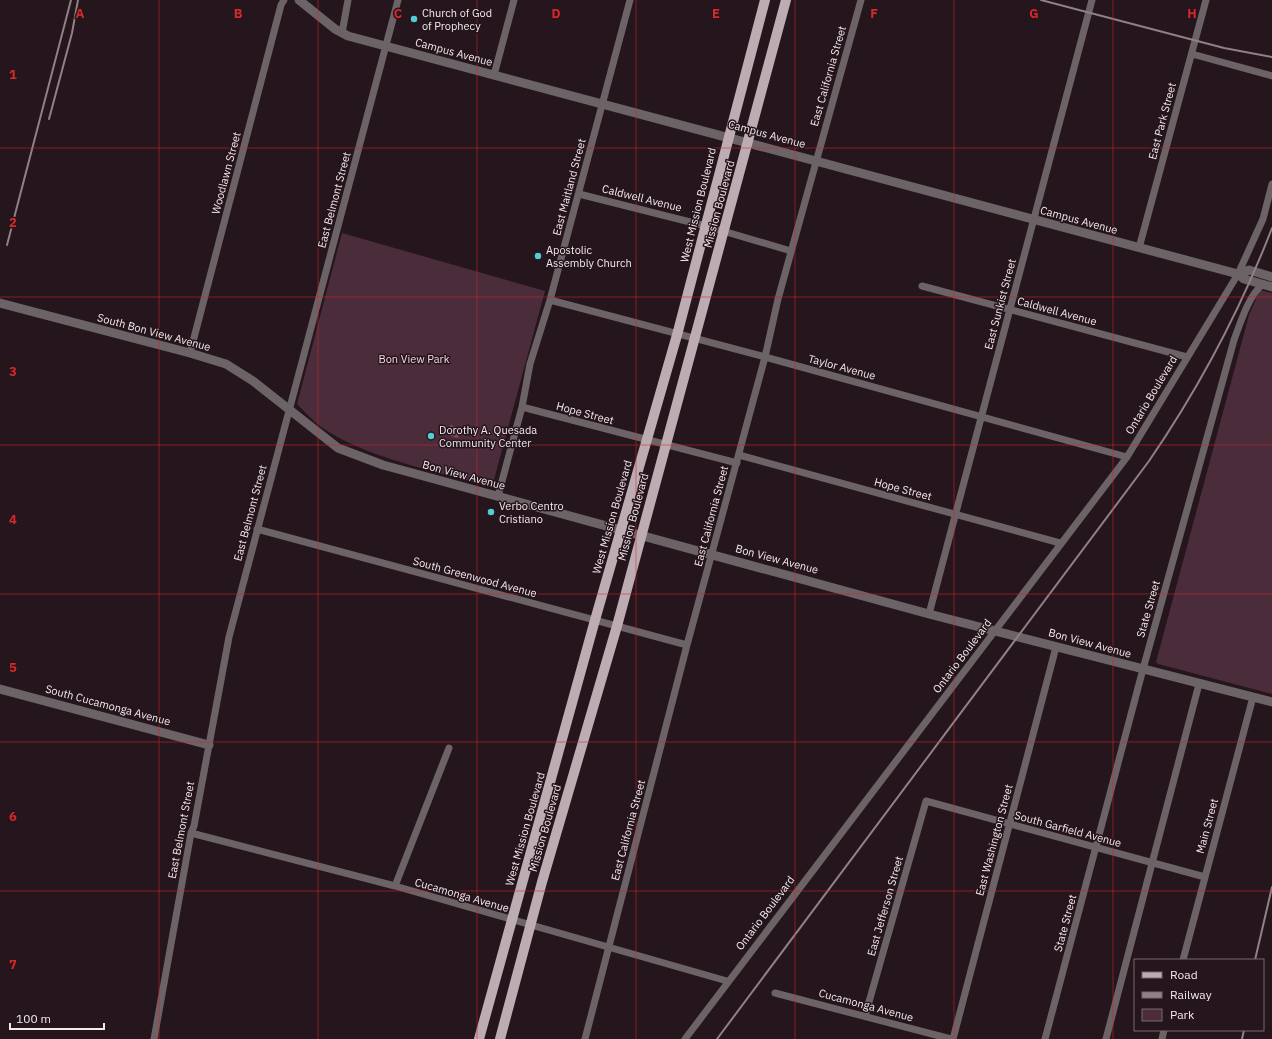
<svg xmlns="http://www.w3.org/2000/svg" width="1272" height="1039" font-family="'IBM Plex Sans',sans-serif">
<rect width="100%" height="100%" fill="#25151c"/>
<path fill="#4b2c3a" d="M342 233 545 291 492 487C440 472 365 458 321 427 313 421 305 412 297 404Z
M1260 290 1272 293V694L1158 664 1156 662 1249 315Z"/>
<path fill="#7f4c62" d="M450 425 461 428 458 438 448 435Z"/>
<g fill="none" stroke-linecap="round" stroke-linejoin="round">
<path stroke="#6b6366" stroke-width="7" d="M342 33 348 0
M1192 54 1272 76
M494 75 514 0
M579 194 706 226 791 251
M1139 248 1206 0
M922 286 1187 357
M550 300 765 357 1127 457
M190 353 281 5 284 0
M522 407 737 463
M739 455 1060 543
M498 496 522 407 530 364 550 300 630 0
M257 529 687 645
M929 614 1092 0
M191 833 395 886 727 981
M395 886 449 748
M1183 960 1253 697
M775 993 951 1039
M865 1016 926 801 1205 877
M154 1039 191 833 194 826 229 637 398 0
M585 1039 687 645 765 357 778 299 861 0
M685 1039 1127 457 1238 274 1263 219 1272 184
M953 1039 1056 647
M1045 1039 1143 669 1234 340C1240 324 1249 295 1262 285
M1106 1039 1199 684
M1162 1039 1164 1030"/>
<path stroke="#6b6366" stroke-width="9" d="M299 0 335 29 348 36 1238 274 1244 279 1272 287
M1238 274 1249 270 1272 277
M0 303 190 353 226 364 253 381 338 448 383 465 929 614 1272 702
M0 689 209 745"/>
<path stroke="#beacb3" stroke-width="10" d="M479 1039 595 620 677 335 765 0
M500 1039 542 882 617 626 786 0"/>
<path stroke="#8f8187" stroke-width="2" d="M1041 0 1224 48 1272 57
M49 119 72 33 78 0
M7 245 71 0
M1255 960 1272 887
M717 1039 1149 461C1199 388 1240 311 1272 228
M1242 1039 1244 1030"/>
</g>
<path fill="none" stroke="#d62828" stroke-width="1" stroke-opacity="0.55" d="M159 0V1039M318 0V1039M477 0V1039M636 0V1039M795 0V1039M954 0V1039M1113 0V1039M0 148H1272M0 297H1272M0 445H1272M0 594H1272M0 742H1272M0 891H1272"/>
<g fill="#52ccd5" stroke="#25151c" stroke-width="1.5">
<circle cx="414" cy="19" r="4"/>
<circle cx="538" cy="256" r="4"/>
<circle cx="431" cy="436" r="4"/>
<circle cx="491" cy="512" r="4"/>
</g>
<g text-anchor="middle" stroke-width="3" stroke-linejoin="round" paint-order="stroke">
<g font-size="11" fill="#f5e9ee" stroke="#25151c" text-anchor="start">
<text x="422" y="17">Church of God<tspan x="422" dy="13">of Prophecy</tspan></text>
<text x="546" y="254">Apostolic<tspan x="546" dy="13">Assembly Church</tspan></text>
<text x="439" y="434">Dorothy A. Quesada<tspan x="439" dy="13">Community Center</tspan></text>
<text x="499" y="510">Verbo Centro<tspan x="499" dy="13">Cristiano</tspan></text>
</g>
<g font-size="11" fill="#f5e9ee" stroke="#25151c">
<text transform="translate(454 52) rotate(15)" y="4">Campus Avenue</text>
<text transform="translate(828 76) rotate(-74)" y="4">East California Street</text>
<text transform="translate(1162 121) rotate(-75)" y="4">East Park Street</text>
<text transform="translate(767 134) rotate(15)" y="4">Campus Avenue</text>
<text transform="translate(226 173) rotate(-75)" y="4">Woodlawn Street</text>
<text transform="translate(569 187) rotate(-75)" y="4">East Maitland Street</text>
<text transform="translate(642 198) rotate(14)" y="4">Caldwell Avenue</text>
<text transform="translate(334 200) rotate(-75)" y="4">East Belmont Street</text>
<text transform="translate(719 204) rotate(-75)" y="4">Mission Boulevard</text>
<text transform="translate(698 205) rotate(-76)" y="4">West Mission Boulevard</text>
<text transform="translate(1079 220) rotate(15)" y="4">Campus Avenue</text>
<text transform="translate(1000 304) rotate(-75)" y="4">East Sunkist Street</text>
<text transform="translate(1057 311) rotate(15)" y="4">Caldwell Avenue</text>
<text transform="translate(154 332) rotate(15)" y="4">South Bon View Avenue</text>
<text transform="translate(842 367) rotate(15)" y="4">Taylor Avenue</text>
<text transform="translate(1151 395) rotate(-59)" y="4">Ontario Boulevard</text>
<text transform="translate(585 413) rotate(15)" y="4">Hope Street</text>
<text transform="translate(464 475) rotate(15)" y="4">Bon View Avenue</text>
<text transform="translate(903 489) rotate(15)" y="4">Hope Street</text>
<text transform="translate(250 513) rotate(-75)" y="4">East Belmont Street</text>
<text transform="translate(711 516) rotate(-75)" y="4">East California Street</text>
<text transform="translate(612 517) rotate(-74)" y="4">West Mission Boulevard</text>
<text transform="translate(633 517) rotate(-75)" y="4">Mission Boulevard</text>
<text transform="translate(777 559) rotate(15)" y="4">Bon View Avenue</text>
<text transform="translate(475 577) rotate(15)" y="4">South Greenwood Avenue</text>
<text transform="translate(1148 609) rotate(-74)" y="4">State Street</text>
<text transform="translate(1090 643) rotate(15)" y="4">Bon View Avenue</text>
<text transform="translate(962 656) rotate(-53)" y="4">Ontario Boulevard</text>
<text transform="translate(108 705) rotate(15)" y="4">South Cucamonga Avenue</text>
<text transform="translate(1207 826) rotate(-75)" y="4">Main Street</text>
<text transform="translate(545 828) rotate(-74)" y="4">Mission Boulevard</text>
<text transform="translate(525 829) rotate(-74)" y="4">West Mission Boulevard</text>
<text transform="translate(1068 829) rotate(15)" y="4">South Garfield Avenue</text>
<text transform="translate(181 830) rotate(-79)" y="4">East Belmont Street</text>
<text transform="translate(628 830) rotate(-75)" y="4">East California Street</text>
<text transform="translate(994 840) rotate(-75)" y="4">East Washington Street</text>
<text transform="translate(462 895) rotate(16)" y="4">Cucamonga Avenue</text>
<text transform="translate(885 906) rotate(-74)" y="4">East Jefferson Street</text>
<text transform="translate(765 913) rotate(-53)" y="4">Ontario Boulevard</text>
<text transform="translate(1065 923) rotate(-75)" y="4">State Street</text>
<text transform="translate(866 1005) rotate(15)" y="4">Cucamonga Avenue</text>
</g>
<g font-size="11" fill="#f6d4e1" stroke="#25151c">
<text x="414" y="363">Bon View Park</text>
</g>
</g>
<g font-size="13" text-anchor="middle" font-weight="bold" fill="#d62828" stroke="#25151c" stroke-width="3" stroke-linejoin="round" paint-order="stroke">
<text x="80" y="18">A</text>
<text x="238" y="18">B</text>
<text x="398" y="18">C</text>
<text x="556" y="18">D</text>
<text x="716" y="18">E</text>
<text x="874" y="18">F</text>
<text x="1034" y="18">G</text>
<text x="1192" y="18">H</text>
<text x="13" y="79">1</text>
<text x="13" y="227">2</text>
<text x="13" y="376">3</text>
<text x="13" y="524">4</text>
<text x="13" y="672">5</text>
<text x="13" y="821">6</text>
<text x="13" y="969">7</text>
</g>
<rect x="1134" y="959" width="130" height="72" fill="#25151c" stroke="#786a70"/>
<rect x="1142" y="972" width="20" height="6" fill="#beacb3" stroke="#786a70"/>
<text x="1170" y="979" font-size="12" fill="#f5e9ee">Road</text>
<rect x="1142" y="992" width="20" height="6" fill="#8f8187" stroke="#786a70"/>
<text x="1170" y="999" font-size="12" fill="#f5e9ee">Railway</text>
<rect x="1142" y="1009" width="20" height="12" fill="#4b2c3a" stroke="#786a70"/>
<text x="1170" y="1019" font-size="12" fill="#f5e9ee">Park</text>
<path d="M10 1023v6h94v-6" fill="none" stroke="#f5e9ee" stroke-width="2"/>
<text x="16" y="1023" font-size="12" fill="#f5e9ee" stroke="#25151c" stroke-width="3" paint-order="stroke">100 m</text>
</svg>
